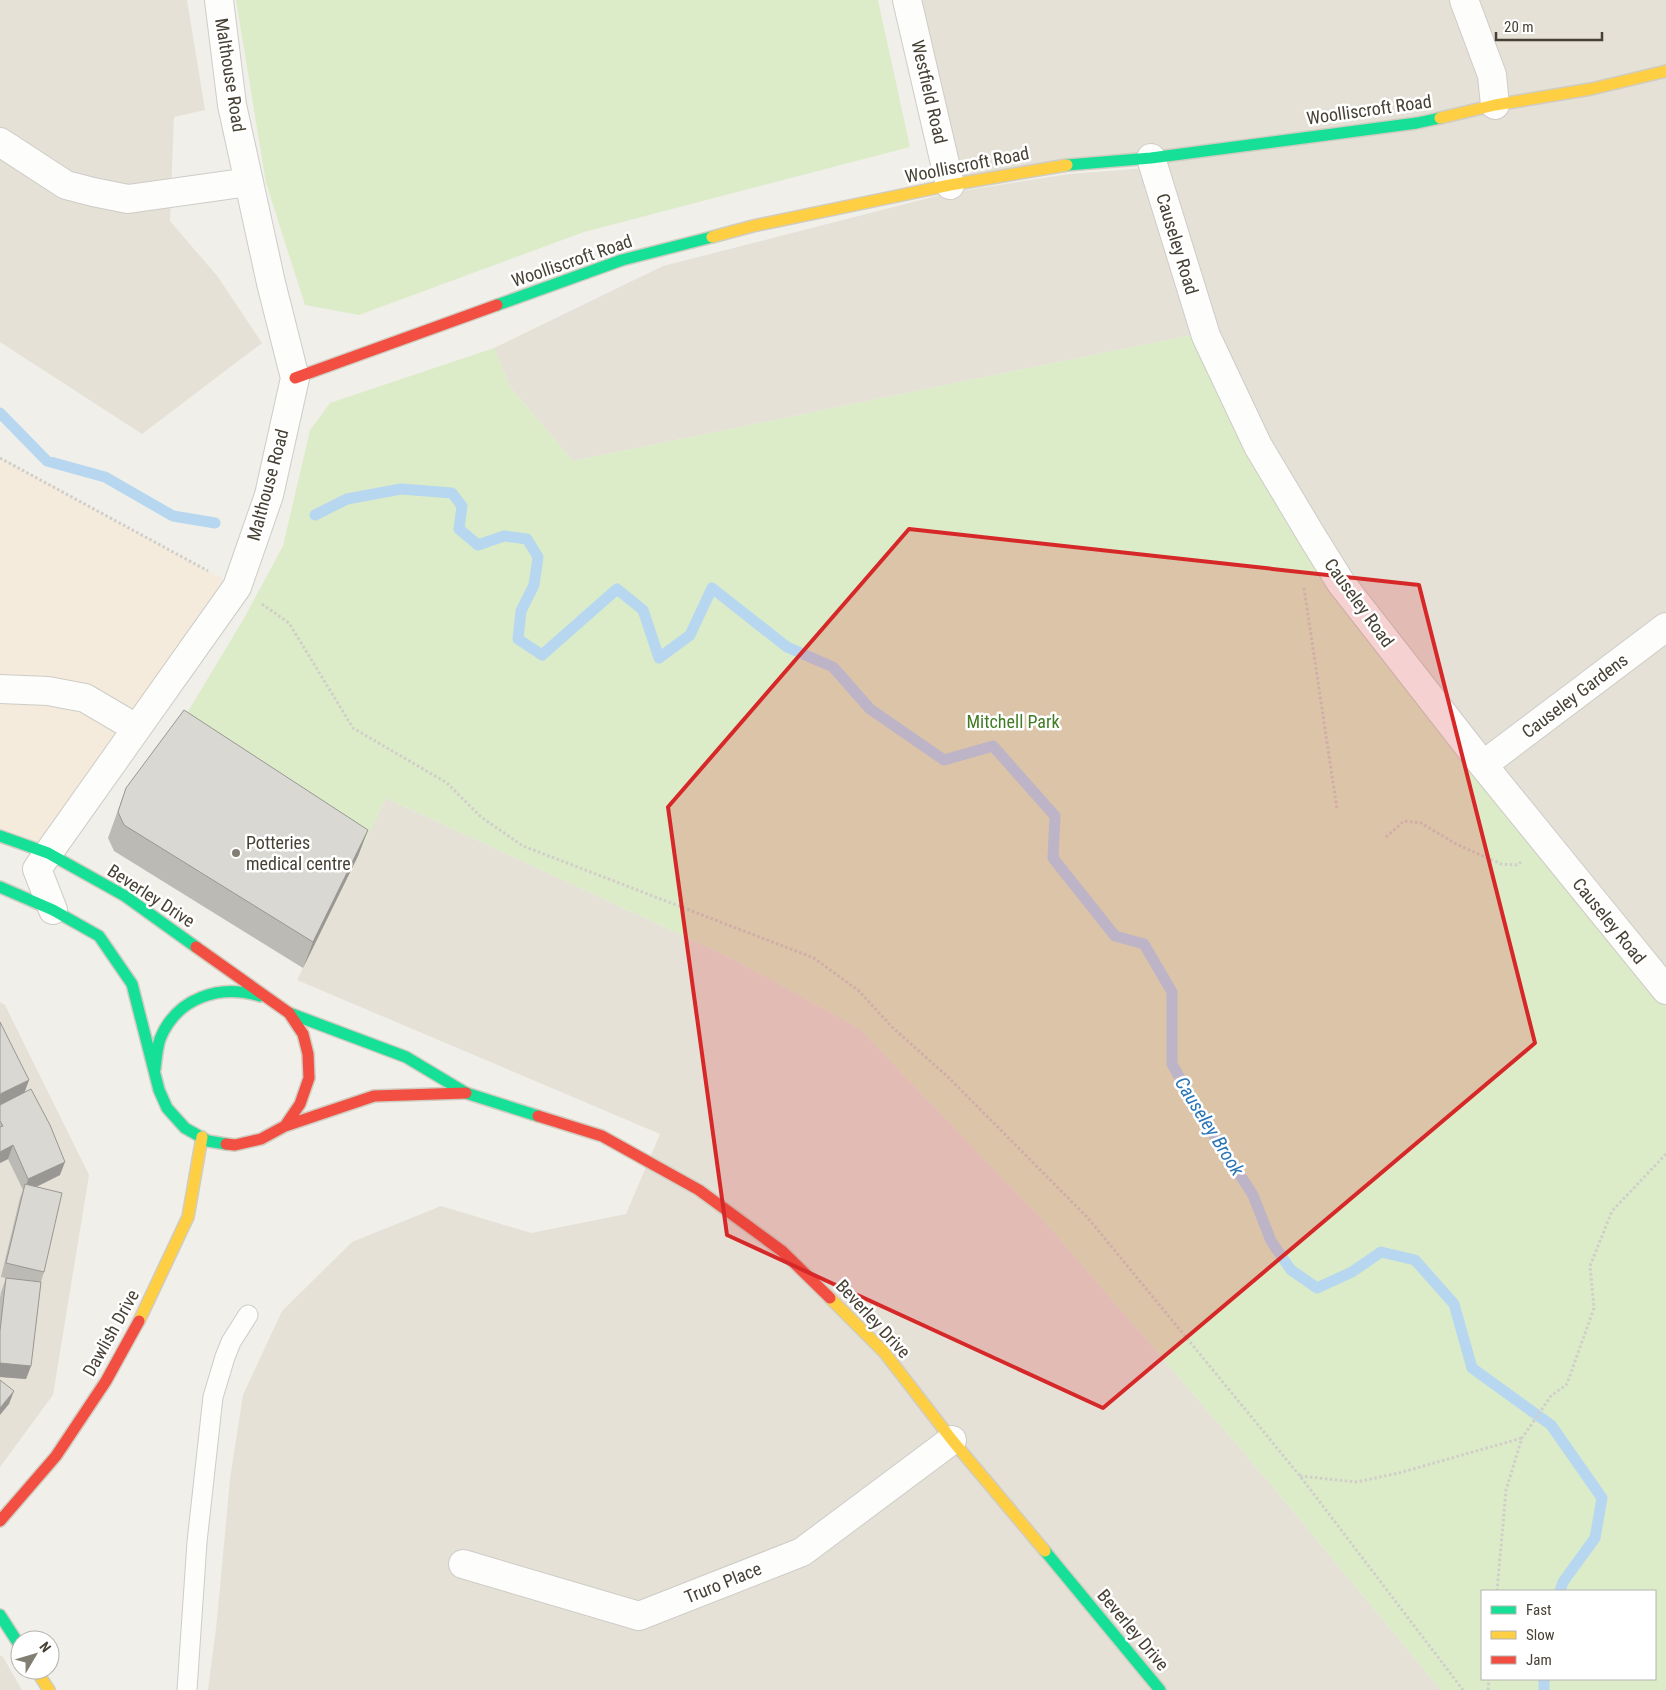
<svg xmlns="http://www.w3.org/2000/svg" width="1666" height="1690" font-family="'Roboto Condensed',sans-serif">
<rect width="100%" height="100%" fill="#f0efea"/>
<path fill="#e5e1d7" d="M0 0H187L205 110 174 117 170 221 218 277 262 343 142 434 0 342Z
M907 0H1666V984L1343 580 1213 336 1161 162 950 185Z
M1147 168 1191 335 573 461 511 388 494 348 663 266 948 193 1069 174Z
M386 798 731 958 859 1028 1052 1230 1268 1481 1441 1690H208L217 1620 230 1479 243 1395 282 1311 352 1242 441 1206 531 1233 626 1214 660 1134 297 980Z
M0 1002 5 1005 89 1175 53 1395 0 1467Z
M0 1655 3 1657 22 1690H0Z"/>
<path fill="#f4ebdc" d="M0 458 237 587 48 853 0 842Z"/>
<path fill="#dcecc8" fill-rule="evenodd" d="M236 0H878L910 147 584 232 359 315 305 305 266 183Z
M1191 335 1242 442 1666 1000V1690H1441L1268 1481 1052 1230 859 1028 731 958 386 798 358 856 175 736 184 718 243 620 283 546 310 430 330 403 494 348 511 388 573 461ZM1482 1591H1655V1679H1482Z"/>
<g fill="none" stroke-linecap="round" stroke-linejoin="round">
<path stroke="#b7d7f0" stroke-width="11" d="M0 413 47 461 105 477 173 516 215 523
M315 515 347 499 401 489 452 493 462 506 459 529 478 545 504 536 527 539 538 557 534 585 521 611 518 639 542 655 617 589 643 610 659 658 690 635 712 588 787 647 833 667 870 709 944 760 993 746 1055 816 1053 858 1115 936 1144 944 1172 992V1064L1202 1117 1253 1195 1271 1241 1291 1270 1317 1288 1352 1272 1381 1252 1415 1260 1454 1304 1472 1368 1551 1425 1602 1498 1595 1538 1563 1582 1560 1591
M1544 1679V1690"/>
<defs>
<path id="lane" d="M187 1690 197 1542 213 1397 225 1357 231 1342 248 1315"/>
<path id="street" d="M907 0 950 185
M1464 0 1492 75 1495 105
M0 142 66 185 93 192 128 199 249 182
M1151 158 1206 336 1258 446 1313 538 1341 583 1483 765 1666 990
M0 689 48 691 85 698 136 728
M1483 765 1666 627
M53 910 37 869 237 587 269 495 295 378 271 283 232 105 219 0
M463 1564 639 1616 802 1552 952 1440"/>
<path id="fast" d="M1067 165 1151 158 1417 123 1440 118
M497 305 622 260 712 237
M0 836 48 853 125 896 196 947
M0 887 53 910 99 936 132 984 159 1090 167 1108 185 1128 208 1141 226 1144
M289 1013 406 1057 466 1093 538 1116
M155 1069C156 1059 157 1048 160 1039 177 997 220 984 260 996
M1045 1551 1160 1690
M0 1615 20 1646"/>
<path id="slow" d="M1440 118 1495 105 1591 89 1666 71
M712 237 753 226 950 185 1067 165
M830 1298 884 1352 952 1440 1045 1551
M139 1321 188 1217 202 1137
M36 1670 49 1690"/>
<path id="jam" d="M295 378 497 305
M196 947 289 1013 303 1034 308 1054 309 1078 300 1104 285 1126 261 1139 235 1145 226 1144
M538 1116 602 1136 699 1190 782 1251 830 1298
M285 1126 374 1096 466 1093
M0 1521 56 1456 106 1381 139 1321"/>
</defs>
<use href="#lane" stroke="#ceccc7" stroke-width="21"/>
<use href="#street" stroke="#ceccc7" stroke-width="30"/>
<use href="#fast" stroke="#d0ccc0" stroke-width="14"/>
<use href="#slow" stroke="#d0ccc0" stroke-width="14"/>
<use href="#jam" stroke="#d0ccc0" stroke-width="14"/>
<path stroke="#d1ceca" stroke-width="3" stroke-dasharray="2.5 2.5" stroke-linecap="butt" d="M0 458 208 571
M1304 588 1337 809
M262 604 289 623 353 728 447 783 481 817 523 846 814 958 859 991 892 1027 948 1077 1088 1218 1300 1476 1463 1690
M1386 837 1404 821 1421 823 1456 844 1501 864 1517 865 1521 862
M1300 1476 1356 1482 1399 1473 1522 1438
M1497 1591 1506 1490 1522 1438 1551 1396 1567 1384 1594 1308 1590 1266 1612 1211 1666 1154
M1488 1690 1489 1679"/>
<use href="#lane" stroke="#fdfdfc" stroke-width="19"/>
<use href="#street" stroke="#fdfdfc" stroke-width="28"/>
<use href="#fast" stroke="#16e098" stroke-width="11"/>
<use href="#slow" stroke="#ffcf43" stroke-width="11"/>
<use href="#jam" stroke="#f24e42" stroke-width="11"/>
</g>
<path fill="#bbbab5" d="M126 788 368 830 358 856 303 968 114 851 108 838Z
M29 1080 24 1092 60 1175 36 1187 44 1272 41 1282 31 1366 26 1379 0 1377V1298L1 1292 6 1278 10 1279 1 1277 20 1198 23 1190 8 1159 0 1163V1105Z"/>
<path fill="#999793" d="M368 830 358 856 303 968 313 942Z
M29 1080 24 1094 0 1105V1094Z
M13 1145 8 1159 0 1163V1152Z
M65 1162 60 1175 24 1193 28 1179Z
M0 1363 31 1366 26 1379 0 1377Z
M14 1391 9 1404 0 1415V1408Z"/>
<path fill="#dad8d2" stroke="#999793" d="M184 710 368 830 313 942 124 825 118 812 126 788Z
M0 1022 29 1080 0 1094Z
M31 1089 50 1125 65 1162 28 1179 13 1145 0 1152V1127L3 1126 0 1121V1105Z
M25 1184 62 1193 44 1272 6 1263Z
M6 1278 41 1282 31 1366 0 1363V1331Z
M0 1380 14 1391 0 1408Z"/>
<path fill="#d62828" fill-opacity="0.2" stroke="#d62828" stroke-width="4" stroke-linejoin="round" d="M909 529 1419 585 1535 1043 1103 1408 727 1235 668 807Z"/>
<circle fill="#827e74" stroke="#fff" stroke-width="2" cx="236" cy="853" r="5"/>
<g text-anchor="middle" stroke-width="5" stroke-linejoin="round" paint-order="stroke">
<g font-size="18" fill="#474135" stroke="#fff">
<text transform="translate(230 75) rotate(81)" y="6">Malthouse Road</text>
<text transform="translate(929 92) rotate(77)" y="6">Westfield Road</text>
<text transform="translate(1369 110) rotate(-8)" y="6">Woolliscroft Road</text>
<text transform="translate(967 165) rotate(-11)" y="6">Woolliscroft Road</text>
<text transform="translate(1177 244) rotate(73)" y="6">Causeley Road</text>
<text transform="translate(572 261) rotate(-19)" y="6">Woolliscroft Road</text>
<text transform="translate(268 485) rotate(-75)" y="6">Malthouse Road</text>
<text transform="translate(1359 603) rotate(54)" y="6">Causeley Road</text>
<text transform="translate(1575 696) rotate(-37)" y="6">Causeley Gardens</text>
<text transform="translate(151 896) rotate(33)" y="6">Beverley Drive</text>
<text transform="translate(1609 921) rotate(51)" y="6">Causeley Road</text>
<text transform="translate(873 1319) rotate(47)" y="6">Beverley Drive</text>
<text transform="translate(111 1333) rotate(-61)" y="6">Dawlish Drive</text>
<text transform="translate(723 1583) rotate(-22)" y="6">Truro Place</text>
<text transform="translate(1133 1630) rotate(50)" y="6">Beverley Drive</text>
</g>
<g font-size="18" fill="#427b25" stroke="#fff">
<text x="1013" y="728">Mitchell Park</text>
</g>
<g font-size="18" fill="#474135" stroke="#fff" text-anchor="start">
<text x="246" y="849">Potteries<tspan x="246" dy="21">medical centre</tspan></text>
</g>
<g font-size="19" font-style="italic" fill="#2974b7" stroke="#fff">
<text transform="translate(1210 1126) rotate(58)" y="7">Causeley Brook</text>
</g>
</g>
<rect x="1481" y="1590" width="175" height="90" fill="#ffffff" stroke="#b5b3ae"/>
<rect x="1491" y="1606" width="25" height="8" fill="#16e098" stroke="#b5b3ae"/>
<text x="1526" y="1615" font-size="15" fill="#474135">Fast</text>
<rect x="1491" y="1631" width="25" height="8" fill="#ffcf43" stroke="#b5b3ae"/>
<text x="1526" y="1640" font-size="15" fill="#474135">Slow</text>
<rect x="1491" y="1656" width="25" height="8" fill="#f24e42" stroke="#b5b3ae"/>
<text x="1526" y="1665" font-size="15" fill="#474135">Jam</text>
<g transform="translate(35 1655) rotate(52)"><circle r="24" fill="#ffffff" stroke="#b5b3ae"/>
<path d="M0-4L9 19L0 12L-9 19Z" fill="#827e74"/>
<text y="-8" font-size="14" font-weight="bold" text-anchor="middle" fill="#474135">N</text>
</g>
<path d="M1496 32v8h106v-8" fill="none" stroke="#474135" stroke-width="2.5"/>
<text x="1504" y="32" font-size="15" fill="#474135" stroke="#ffffff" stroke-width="4" paint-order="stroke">20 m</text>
</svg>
